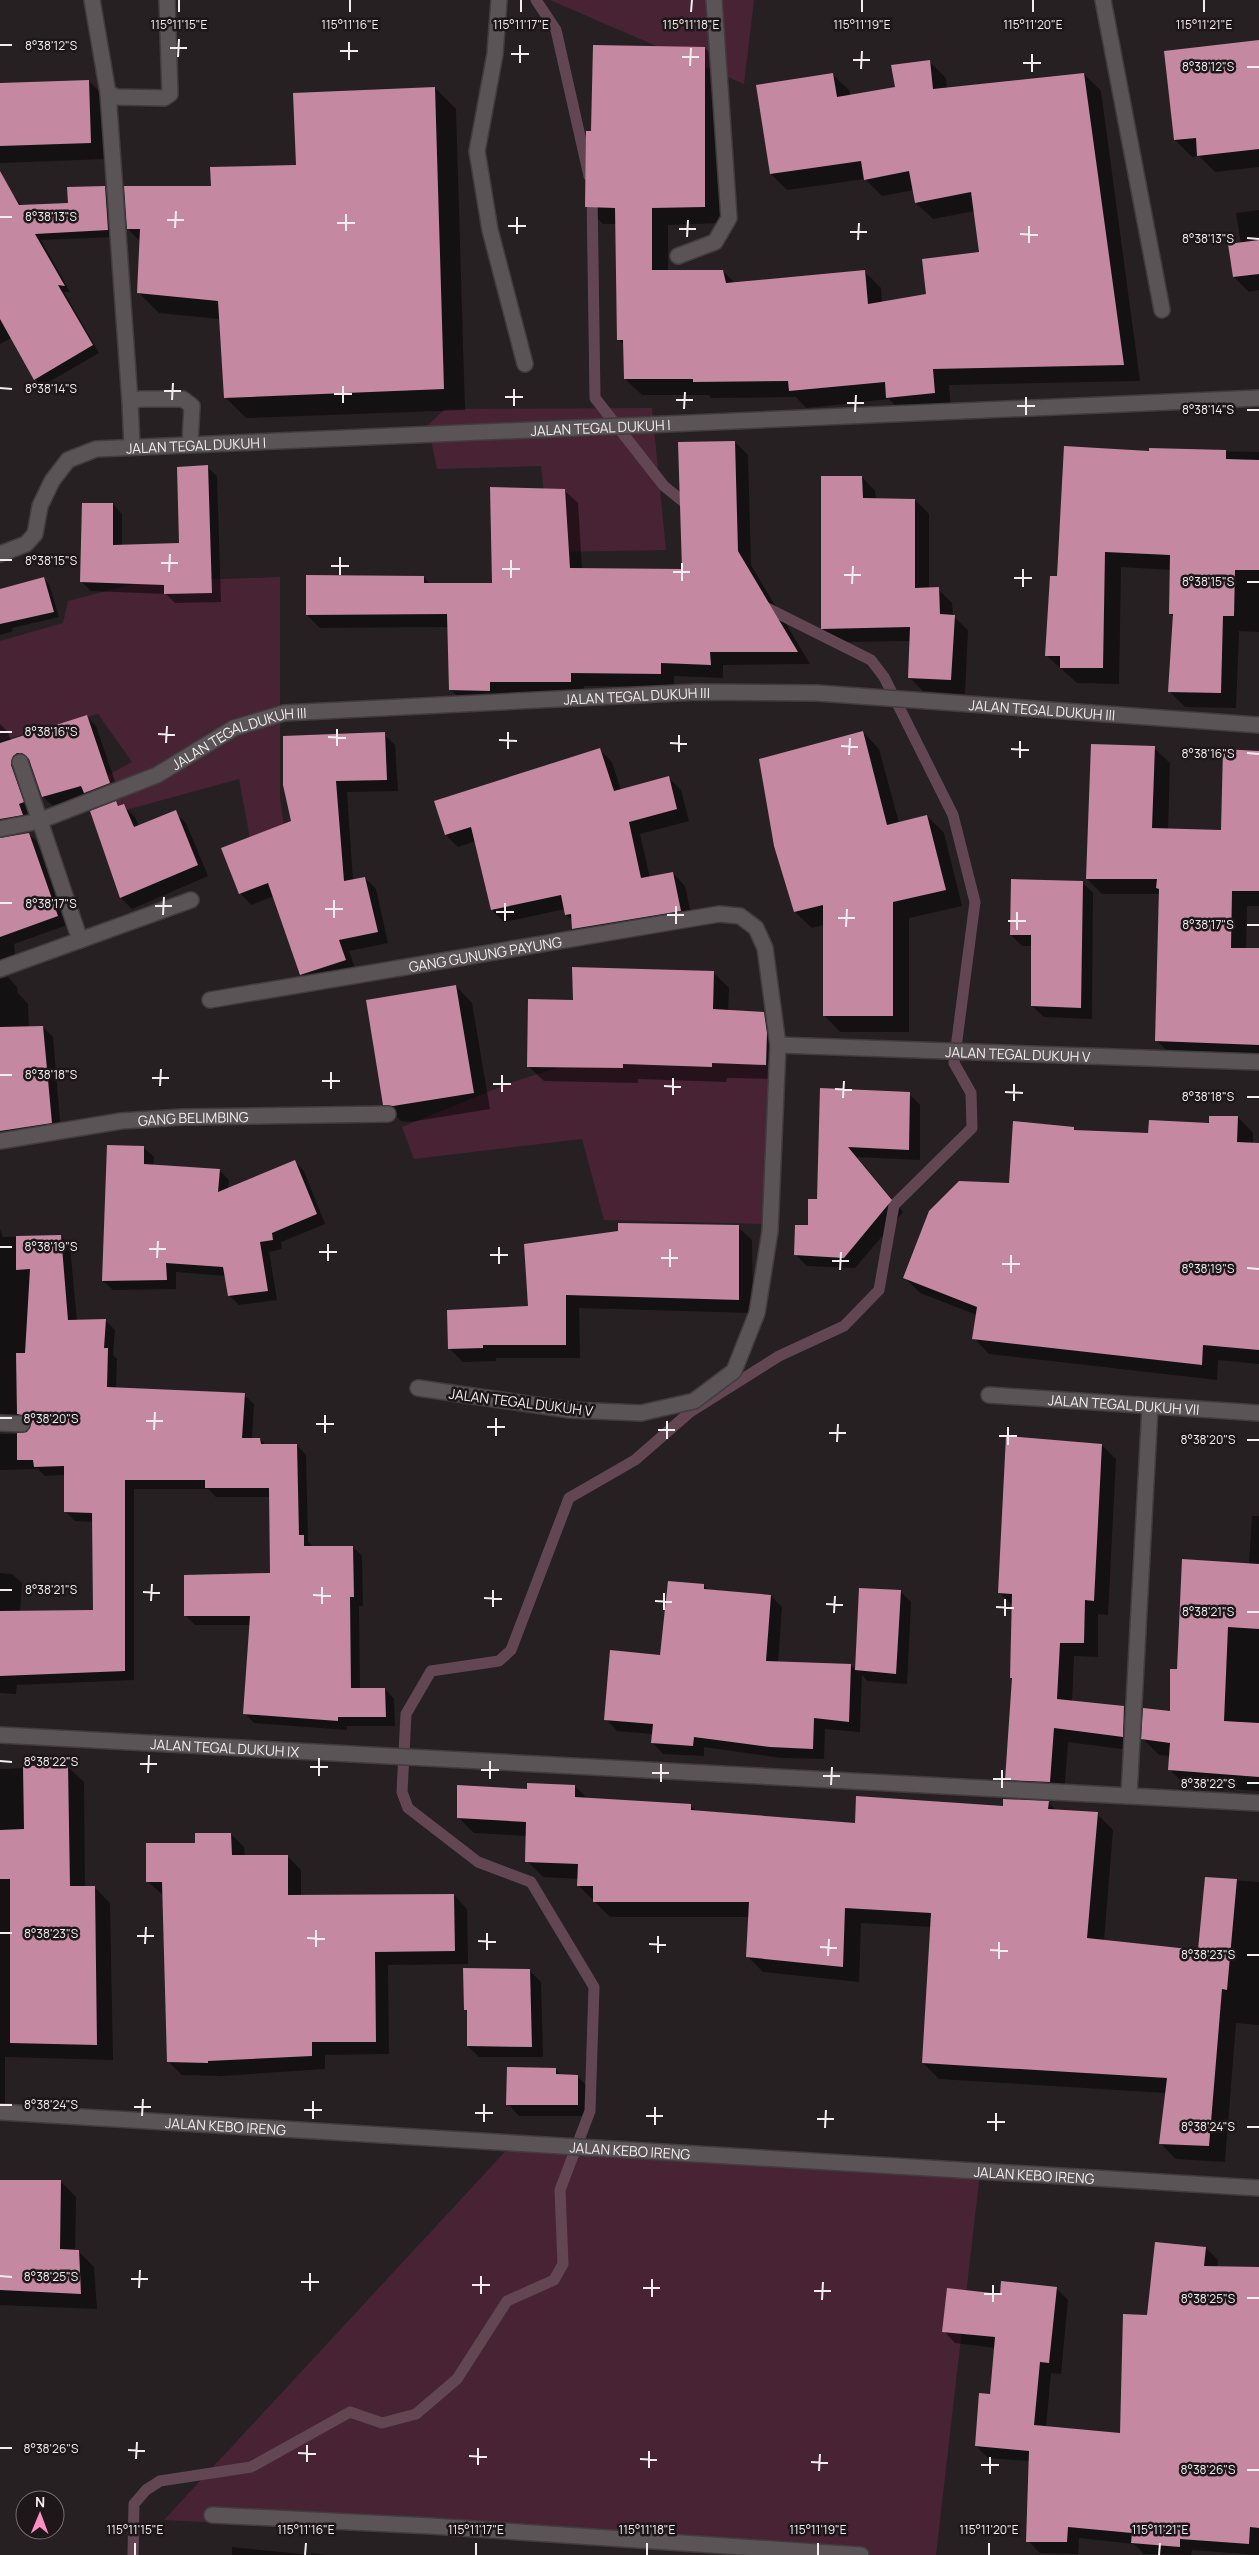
<svg xmlns="http://www.w3.org/2000/svg" width="1259" height="2555" font-family="Manrope,sans-serif">
  <style>
    .green { fill: #482334 }
    .shadow { fill: #0007 }
    .lines { fill: none; stroke-linecap: round; stroke-linejoin: round }
    .stream { stroke: #624753; stroke-width: 11 }
    .building { fill: #c488a1 }
    .lane-casing { stroke: #413c3e; stroke-width: 18 }
    .street-casing { stroke: #413c3e; stroke-width: 18 }
    .lane { stroke: #5a5456; stroke-width: 15 }
    .street { stroke: #5a5456; stroke-width: 15 }
    .ticks { fill: none; stroke: #f1edee; stroke-width: 2 }
    .labels { text-anchor: middle; dominant-baseline: central; stroke-width: 5; stroke-linejoin: round; paint-order: stroke }
    .street-label { font-size: 14px; fill: #f1edee; stroke: #1d1719 }
    .ticks-label { font-size: 12px; text-anchor: middle; fill: #f1edee; stroke: #1d1719; stroke-width: 5; stroke-linejoin: round; paint-order: stroke }
  </style>
  <rect width="100%" height="100%" fill="#262022"/>
  <path class="green" d="M550 0H754L744 84Z
    M652 408 666 550 550 552 541 466 437 469 428 425 445 409Z
    M280 577V796L286 843 258 882 239 779 93 819 82 789 132 762 98 714 0 741V641L63 623 68 601 141 582Z
    M574 1062 771 1063 768 1224 604 1220 582 1139 414 1159 402 1127 510 1083Z
    M513 2143 980 2173 936 2555H853L164 2520Z"/>
  <path class="shadow" d="M1259 41V167L1215 172 1199 156 1192 157 1175 140 1165 52Z
    M705 48 722 65 721 223 668 225V271H723L735 283 865 272 881 288 882 302 927 295 981 253 975 211 933 219 916 203 914 190 882 196 865 179 787 190 771 174 833 75 850 91V96L897 88 929 61 946 78 947 89 1084 74 1101 91 1140 381 949 385 951 410 904 414 889 399 806 408 796 397 711 398 709 395H642L625 379V346L618 339 616 224H603L586 207 593 132Z
    M89 81 105 97 107 159 0 163V84Z
    M435 88 456 109 465 410 246 418 225 397 220 319 159 313 138 292 140 241 128 229 213 187 297 167Z
    M105 188 112 195 115 237 41 240 70 292H64L99 353 42 386 35 379 11 338 0 344V272L14 196 22 206 69 204Z
    M1259 210V290L1249 292 1234 277 1241 244 1236 213Z
    M735 442 748 455 751 565 810 664 723 665V678L674 676V687L584 686V695L464 703 451 690 448 627 320 628 307 615 424 577 430 584H493L564 490 578 503 582 569 683 570Z
    M1150 450 1259 452V632L1239 631 1236 708 1185 707 1169 691 1174 617 1170 614 1171 570 1121 567 1119 684 1077 683 1047 656 1058 578Z
    M207 467 217 476 221 602 175 603 166 594 91 591 82 582 113 504 122 514V546L180 545Z
    M862 477 875 491 876 499 915 500 929 514V589H938L952 603 953 616 968 630 965 694 923 691 909 677 911 641 836 642 822 628Z
    M43 578 49 584 59 617 12 628 13 631 0 635V589Z
    M86 716 96 726 119 793 88 796 53 806 43 797 31 762 26 763 33 812 28 813 32 824 7 829 1 839 29 834 39 844 67 925 14 944 16 966 3 972 0 978V724L8 732 11 741Z
    M863 732 879 749 899 823 927 816 944 833 962 906 909 918V1032H840L824 1015V925L812 928 795 912 776 845Z
    M384 734 395 745 398 791 347 792 353 880 365 878 376 889 388 943 349 951 356 971 312 986 301 975 274 896 251 905 240 893 293 822Z
    M1154 748 1170 763 1168 830 1222 832 1259 752V906H1247L1246 949 1259 950V1059L1172 1056 1157 1041 1161 894H1102L1087 879Z
    M600 750 612 762 621 790 669 778 681 790 689 821 640 834 650 878 673 873 685 886 693 923 585 941 573 929V921L566 915 565 909 504 922 492 910 476 841 458 847 446 835Z
    M116 803 120 807 124 806 135 817 139 826 175 812 186 823 208 876 132 909 121 898Z
    M1082 882 1093 893 1092 1019 1044 1017 1032 1006 1033 946H1022L1011 935Z
    M713 972 729 988 728 1011 764 1013 779 1029 781 1079 727 1078 726 1082 638 1079V1083L544 1081 528 1066 574 1001Z
    M8 977 17 987 18 993 28 1004 29 1028 43 1027 53 1037 61 1132 0 1147V979Z
    M456 986 472 1003 490 1109 410 1122 401 1121 384 1104Z
    M821 1089 909 1094 920 1105V1160L857 1157 903 1212 855 1268 807 1266 796 1255 818 1200Z
    M1238 1117 1253 1133V1144L1259 1145V1364L1218 1360 1217 1380 989 1354 974 1338 977 1315 920 1293 904 1277 1073 1128 1077 1131 1150 1134Z
    M144 1148 154 1157 153 1166 219 1170 229 1180 228 1189 295 1162 304 1171 325 1224 281 1242 282 1249 269 1252 277 1300 239 1305 229 1295 226 1276 176 1272V1289L113 1290 103 1281Z
    M738 1227 752 1240 753 1313 579 1308 580 1358H496V1361L463 1362 449 1348 529 1307Z
    M0 1229 3 1237 61 1236 70 1246 77 1321 105 1320 115 1330 113 1355 117 1359 116 1389 244 1395 254 1404 252 1439H260L266 1445H297L306 1455 308 1541 313 1547H353L362 1556 363 1606H359L360 1690 385 1689 394 1699 395 1726H347V1730L254 1723 245 1713 251 1625H195L185 1615 271 1575V1497H216L208 1489H134V1680L17 1685 16 1694 0 1693V1573L12 1574 22 1583 20 1612H94L93 1522 75 1521 66 1512 65 1475 45 1476 38 1469 0 1470V1434H26L34 1424H6L0 1432Z
    M1102 1445 1116 1459 1108 1615 1098 1614V1657L1074 1656 1072 1702 1124 1707 1138 1721 1137 1751 1068 1742 1064 1796 1020 1794 1006 1779 1013 1680 1011 1678 1013 1606 999 1592Z
    M1252 1516H1259V1791L1186 1786 1170 1770 1171 1756 1159 1755 1143 1739 1172 1712 1179 1670 1249 1564Z
    M704 1585 710 1591 771 1596 782 1607 778 1663 851 1665 856 1671 860 1589 900 1591 911 1602 907 1684 867 1681 862 1675 860 1732 825 1729 824 1759 782 1758 704 1747V1756L663 1754 652 1742 653 1734 617 1731 606 1719 661 1657Z
    M68 1767 84 1782 85 1887H94L110 1903 113 2060 5 2057V2105H0V1769Z
    M575 1786 588 1799 690 1805 696 1811 856 1824 1048 1802 1057 1811 1097 1814 1113 1830 1104 1941 1199 1951 1206 1878 1259 1882V2025L1236 2023 1225 2162 1176 2159 1160 2143 1166 2093 939 2079 923 2063 931 1927 861 1923 859 1982 763 1972 747 1956 749 1917H610L579 1886V1879L543 1877 527 1861V1836L474 1833 458 1817 528 1790Z
    M231 1834 244 1847 245 1857 287 1856 301 1870V1896L454 1895 467 1909 468 1964 388 1965 389 2054 325 2055V2069L221 2076 182 2075 168 2061 163 1895 148 1882 197 1845Z
    M530 1971 541 1982 543 2057H479L468 2046V2012L466 2010Z
    M556 2069 562 2076H577L588 2087 589 2116H519L508 2104Z
    M0 2181H60L76 2197 75 2251H78L94 2267 97 2309 0 2305Z
    M1206 2248 1218 2260 1217 2267 1259 2269V2555L1192 2550 1191 2555 1144 2554 1134 2544 1079 2538 1078 2554 1040 2553 1028 2541 1030 2461 988 2458 976 2446 991 2395 996 2348 955 2343 944 2331 1001 2295 1056 2288 1068 2300 1061 2374 1051 2373 1046 2427 1121 2434 1149 2316Z
    M232 2547 310 2555H232Z
    M311 2553 329 2555H311Z"/>
  <g class="lines">
    <path class="stream" d="M536 0 556 30 589 176
      M592 192 595 398 664 486 690 507
      M133 2555 134 2504 146 2490 160 2481 251 2467 350 2412 382 2423 416 2414 457 2379 507 2301 554 2280 563 2264 560 2190 590 2111 594 1987 531 1882 478 1862 408 1808 402 1792 406 1714 431 1671 499 1661 511 1650 569 1498 635 1460 690 1412 779 1356 844 1326 879 1290 894 1205 972 1128 971 1093 954 1063 975 902 953 815 884 677 871 660 761 605"/>
  </g>
  <path class="building" d="M1259 40V149L1197 156 1196 138 1174 140 1164 51Z
    M593 45 705 47V207L652 208V270H723L726 283 865 270 868 304 926 294 922 259 979 252 971 192 915 203 909 171 864 180 861 161 770 174 756 85 833 73 837 97 895 87 891 65 930 60 933 89 1084 73 1124 365 933 369 935 393 886 398 885 382 789 391 788 381 693 382V379H624L623 340H617L615 208 585 207 586 131H591Z
    M89 80 91 143 0 146V83Z
    M435 87 444 389 224 398 218 301 137 293 140 229H127L124 186H211L210 167 296 165 293 93Z
    M0 171 19 205 68 203 67 187 105 186 108 230 35 234 65 286 58 285 93 345 34 380 0 319Z
    M1259 240V274L1233 277 1228 244Z
    M735 441 738 551 798 652H710L711 665 661 663V674L571 673V682H490V691L449 690 447 614 306 615V575L424 576V583H492L490 487 565 489 570 568 682 569 678 442Z
    M1064 446 1149 451V448L1226 450V459L1259 460V570H1235L1234 616H1223L1221 693 1168 692 1173 614H1169L1170 555 1105 552 1103 668H1060V656H1045L1050 576H1057Z
    M208 465 212 593 164 594V585L80 582 82 503H113V545L179 543 177 467Z
    M821 476H862L863 498 915 499V588L939 587 940 614 955 615 951 680 908 678 910 627 821 629Z
    M44 577 54 612 0 624V589Z
    M87 715 110 783 84 793 81 786 42 797 29 759 22 753H17L13 756 11 765 24 802 19 804 23 815 0 819V743Z
    M863 731 887 825 927 815 946 890 893 902V1016H823V905L794 912 774 846 759 759Z
    M385 732 387 780 336 781 344 881 365 877 378 932 339 940 346 960 300 975 268 883 239 894 221 848 291 821 283 785V736Z
    M1091 744 1155 746 1152 828 1221 830 1223 749 1259 751V891H1232L1231 948H1259V1045L1155 1041 1159 889 1156 888 1157 879H1086Z
    M600 748 614 791 669 776 677 809 629 822 641 878 673 872 681 911 572 929 571 914 565 915 561 895 491 910 471 827 445 835 434 801Z
    M116 801 118 806 124 804 134 827 176 810 198 865 120 898 90 811Z
    M29 833 58 916 0 937V838Z
    M1011 879 1083 881 1081 1008 1031 1006V935H1010Z
    M572 967 714 971 713 1009 764 1012 767 1033 766 1065 712 1063V1067L623 1064V1068L527 1067 528 999 573 1000Z
    M456 985 474 1093 393 1106 383 1105 366 1000Z
    M43 1026 52 1123 0 1131V1027Z
    M820 1088 910 1092 909 1150 848 1147 892 1200 844 1258 794 1255 795 1225H808V1199H817Z
    M1209 1116H1238L1237 1142 1259 1143V1350L1203 1345 1202 1365 972 1339 977 1307 903 1278 929 1211 959 1181 1009 1183 1013 1121 1074 1127V1130L1148 1133 1149 1120 1209 1123Z
    M107 1145 144 1146V1164L220 1169 218 1192 295 1160 317 1214 272 1233 273 1240 260 1242 268 1291 228 1296 223 1267 166 1263 167 1280 102 1281Z
    M618 1223 739 1225V1300L566 1295V1345H483V1348L448 1349 447 1310 528 1306 524 1244 618 1231Z
    M61 1235 68 1320 106 1319 104 1348H108L107 1387 245 1393 242 1438H260L261 1444H297L299 1535H304V1546H353L354 1597H350L351 1688H385L386 1717H338V1721L243 1714 250 1616H184V1575L270 1573 269 1488H205V1480H125V1671L0 1676V1611L93 1610 92 1513 64 1512V1466L34 1467 33 1460H17V1433L27 1432 31 1425 27 1416 17 1414 16 1353H25L30 1269 16 1270V1236Z
    M1006 1436 1102 1444 1094 1601 1085 1600 1084 1643H1060L1057 1699 1124 1706 1123 1737 1054 1728 1050 1782 1005 1780 1012 1678H1010L1012 1594 998 1593Z
    M1182 1559 1259 1564V1629L1228 1627 1224 1721 1259 1723V1777L1168 1770 1170 1743 1141 1739 1143 1708 1170 1711V1669H1177Z
    M668 1581 704 1584V1589L771 1595 766 1661 851 1664 849 1722 814 1718 813 1749 770 1747 694 1737 693 1746 651 1743 653 1724 604 1720 610 1650 660 1655Z
    M859 1588 901 1590 896 1674 855 1670Z
    M68 1765 70 1886H95L97 2045 10 2043V1879H0V1830L24 1829 23 1766Z
    M527 1783 575 1785V1797L691 1804V1810L855 1823 856 1796 1003 1806V1799L1049 1801 1048 1809 1098 1812 1087 1938 1198 1950 1205 1877 1237 1879 1227 1990 1222 1989 1209 2146 1159 2144 1167 2078 922 2063 931 1913 845 1908 843 1967 746 1957 749 1902H593V1886H577L578 1864 525 1862 526 1822 457 1818V1785L527 1789Z
    M195 1833H231L232 1855H288V1895L454 1894 455 1951 375 1952 376 2042H312V2056L208 2061V2063L167 2062 162 1882H146V1843H195Z
    M463 1968 530 1969 532 2047 467 2046V2010H464Z
    M507 2067 556 2068V2074L578 2075V2105H506Z
    M0 2180H61L60 2249 79 2250 81 2294 0 2290Z
    M1155 2242 1206 2247 1204 2266 1259 2267V2528L1250 2527 1249 2544 1180 2539V2547L1131 2543 1132 2533 1068 2527 1067 2542H1026L1029 2451 975 2446 979 2393 990 2394 995 2337 942 2332 947 2288 1000 2294 1001 2281 1057 2287 1049 2363 1040 2362 1034 2425 1120 2433 1123 2314 1147 2315Z"/>
  <g class="lines">
    <g class="lane-casing">
      <path id="lane" d="M92 0 108 93 117 97 164 98 170 94 167 0
        M499 0 495 54 477 151 490 230 525 364
        M1103 0 1162 310
        M108 93 130 402
        M132 446 130 402 140 399H183L192 406 190 443"/>
    </g>
    <g class="street-casing">
      <g id="street">
        <path d="M678 256 715 242 729 218 714 0"/>
        <path id="s1" d="M0 554 26 544 35 534 40 506 52 481 68 460 96 449 1259 398"/>
        <path d="M20 762 80 940"/>
        <path id="s2" d="M0 829 39 821 157 775 234 728 284 713 697 692 817 693 1259 725"/>
        <path d="M0 969 191 900"/>
        <path id="s3" d="M210 1000 719 914 740 916 756 928 765 948 778 1045 770 1231 757 1313 734 1371 694 1401 641 1413 570 1410 418 1388"/>
        <path id="s4" d="M778 1045 1259 1062"/>
        <path id="s5" d="M0 1141 121 1121 182 1117 388 1114"/>
        <path id="s6" d="M989 1395 1259 1413"/>
        <path d="M0 1423 22 1424"/>
        <path id="s7" d="M0 1735 1259 1803"/>
        <path d="M1129 1795 1150 1407"/>
        <path id="s8" d="M0 2112 1259 2188"/>
        <path d="M212 2515 431 2526 861 2555"/>
      </g>
    </g>
    <use href="#lane" class="lane"/>
    <use href="#street" class="street"/>
  </g>
  <path class="ticks" d="M179 12V0M350 12V0M521 12V0M691 12 692 0M862 12V0M1033 12V0M1204 12V0M0 45H12M170 48H187M340 51H358M511 54H529M178 57 179 39M682 57H699M349 60V42M853 60H870M520 63V45M1023 63H1041M690 66 691 48M1247 67H1259M861 69 862 51M1032 72V54M0 217H12M167 220H184M337 223H355M508 226H526M175 228 176 211M679 229H696M346 231V214M850 232H867M517 234V217M1020 234 1038 235M687 237 688 220M1247 238 1259 239M858 240 859 223M1029 243V226M0 388 12 389M164 391H181M334 394H352M505 397H523M172 400 173 383M676 400H693M343 403V386M847 403H864M514 406V389M1017 406H1035M684 409 685 392M1247 410H1259M855 412 856 395M1026 415V397M0 560H12M161 563H178M331 566H349M502 569H520M169 572 170 554M673 572H690M340 575V557M844 575H861M511 578V560M1014 578H1032M682 581V563M1247 582H1259M852 584 853 566M1023 587V569M0 732H12M158 734 175 735M328 737 346 738M499 740 517 741M166 743 167 726M670 743 687 744M337 746V729M841 746 858 747M508 749V732M1011 749 1029 750M679 752V735M1247 753 1259 754M849 755 850 738M1020 758V741M0 903H12M155 906H172M325 909H343M496 912H514M163 915 164 897M667 915H684M334 918V900M838 918H855M505 921V903M1008 921H1026M676 924V906M1247 925H1259M846 927 847 909M1017 930V912M0 1075H12M152 1078H169M322 1081H340M493 1084H511M160 1086 161 1069M664 1086 681 1087M331 1089V1072M835 1089 852 1090M502 1092V1075M1005 1092 1023 1093M673 1095V1078M1247 1097H1259M843 1098 844 1081M1014 1101V1084M0 1247H12M149 1249H166M319 1252H337M490 1255H508M157 1258 158 1241M661 1258H678M328 1261V1244M832 1261H849M499 1264V1247M1002 1264H1020M670 1267V1249M1247 1268 1259 1269M840 1270 841 1252M1011 1273V1255M0 1418H12M146 1421H163M316 1424H334M487 1427H505M154 1430 155 1412M658 1430H675M325 1433V1415M829 1433H846M496 1436V1418M999 1436H1017M667 1439V1421M1247 1440H1259M837 1442 838 1424M1008 1445V1427M0 1590H12M143 1592 160 1593M313 1595 331 1596M484 1598 502 1599M151 1601 152 1584M655 1601 672 1602M322 1604V1587M826 1604 843 1605M493 1607V1590M996 1607 1014 1608M664 1610V1593M1247 1612H1259M834 1613 835 1596M1005 1616V1599M0 1761 12 1762M140 1764H157M310 1767H328M481 1770H499M148 1773 149 1755M652 1773H669M319 1776V1758M823 1776H840M490 1779V1761M993 1779H1011M661 1782V1764M1247 1783H1259M831 1785 832 1767M1002 1788V1770M0 1933H12M137 1936H154M307 1938 325 1939M478 1941 496 1942M145 1944 146 1927M649 1944 666 1945M316 1947V1930M820 1947 837 1948M487 1950V1933M990 1950 1008 1951M658 1953V1936M1247 1955H1259M828 1956 829 1939M999 1959V1942M0 2105H12M134 2107H151M304 2110H322M475 2113H493M142 2116 143 2099M646 2116H663M313 2119V2101M817 2119H834M484 2122V2104M987 2122H1005M655 2125V2107M1247 2127H1259M825 2128 826 2110M996 2131V2113M0 2276 12 2277M131 2279H148M301 2282H319M472 2285H490M139 2288 140 2270M643 2288H660M310 2291V2273M814 2291H831M481 2294V2276M984 2294H1002M652 2297V2279M1247 2298H1259M822 2300 823 2282M993 2302V2285M0 2448H12M128 2450 145 2451M298 2453 316 2454M469 2456 487 2457M136 2459 137 2442M640 2459 657 2460M307 2462V2445M811 2462 828 2463M478 2465V2448M981 2465H999M649 2468V2451M1247 2470H1259M819 2471 820 2454M990 2474V2457M135 2555V2543M305 2555 306 2543M476 2555V2543M647 2555V2543M818 2555V2543M989 2555V2543M1159 2555 1160 2543"/>
  <g class="labels">
    <g class="street-label">
      <text stroke="none"><textPath href="#s1" startOffset="659">JALAN TEGAL DUKUH I</textPath></text>
      <text stroke="none"><textPath href="#s1" startOffset="254">JALAN TEGAL DUKUH I</textPath></text>
      <text stroke="none"><textPath href="#s2" startOffset="662">JALAN TEGAL DUKUH III</textPath></text>
      <text stroke="none"><textPath href="#s2" startOffset="1068">JALAN TEGAL DUKUH III</textPath></text>
      <text stroke="none"><textPath href="#s2" startOffset="258">JALAN TEGAL DUKUH III</textPath></text>
      <text stroke="none"><textPath href="#s3" startOffset="279">GANG GUNUNG PAYUNG</textPath></text>
      <text stroke="none"><textPath href="#s4" startOffset="240">JALAN TEGAL DUKUH V</textPath></text>
      <text stroke="none"><textPath href="#s5" startOffset="195">GANG BELIMBING</textPath></text>
      <text transform="translate(521 1402) rotate(7)">JALAN TEGAL DUKUH V</text>
      <text stroke="none"><textPath href="#s6" startOffset="135">JALAN TEGAL DUKUH VII</textPath></text>
      <text stroke="none"><textPath href="#s7" startOffset="225">JALAN TEGAL DUKUH IX</textPath></text>
      <text stroke="none"><textPath href="#s8" startOffset="226">JALAN KEBO IRENG</textPath></text>
      <text stroke="none"><textPath href="#s8" startOffset="631">JALAN KEBO IRENG</textPath></text>
      <text stroke="none"><textPath href="#s8" startOffset="1036">JALAN KEBO IRENG</textPath></text>
    </g>
  </g>
  <g class="ticks-label">
    <text x="179" y="29">115°11'15"E</text>
    <text x="350" y="29">115°11'16"E</text>
    <text x="521" y="29">115°11'17"E</text>
    <text x="691" y="29">115°11'18"E</text>
    <text x="862" y="29">115°11'19"E</text>
    <text x="1033" y="29">115°11'20"E</text>
    <text x="1204" y="29">115°11'21"E</text>
    <text x="51" y="50">8°38'12"S</text>
    <text x="1208" y="71">8°38'12"S</text>
    <text x="51" y="221">8°38'13"S</text>
    <text x="1208" y="243">8°38'13"S</text>
    <text x="51" y="393">8°38'14"S</text>
    <text x="1208" y="414">8°38'14"S</text>
    <text x="51" y="565">8°38'15"S</text>
    <text x="1208" y="586">8°38'15"S</text>
    <text x="51" y="736">8°38'16"S</text>
    <text x="1208" y="758">8°38'16"S</text>
    <text x="51" y="908">8°38'17"S</text>
    <text x="1208" y="929">8°38'17"S</text>
    <text x="51" y="1079">8°38'18"S</text>
    <text x="1208" y="1101">8°38'18"S</text>
    <text x="51" y="1251">8°38'19"S</text>
    <text x="1208" y="1273">8°38'19"S</text>
    <text x="51" y="1423">8°38'20"S</text>
    <text x="1208" y="1444">8°38'20"S</text>
    <text x="51" y="1594">8°38'21"S</text>
    <text x="1208" y="1616">8°38'21"S</text>
    <text x="51" y="1766">8°38'22"S</text>
    <text x="1208" y="1788">8°38'22"S</text>
    <text x="51" y="1938">8°38'23"S</text>
    <text x="1208" y="1959">8°38'23"S</text>
    <text x="51" y="2109">8°38'24"S</text>
    <text x="1208" y="2131">8°38'24"S</text>
    <text x="51" y="2281">8°38'25"S</text>
    <text x="1208" y="2303">8°38'25"S</text>
    <text x="51" y="2453">8°38'26"S</text>
    <text x="1208" y="2474">8°38'26"S</text>
    <text x="135" y="2534">115°11'15"E</text>
    <text x="306" y="2534">115°11'16"E</text>
    <text x="476" y="2534">115°11'17"E</text>
    <text x="647" y="2534">115°11'18"E</text>
    <text x="818" y="2534">115°11'19"E</text>
    <text x="989" y="2534">115°11'20"E</text>
    <text x="1160" y="2534">115°11'21"E</text>
  </g>
  <g transform="translate(40 2515) rotate(1)"><circle r="24" fill="#1d1719" stroke="#726d6e"/>
  <path d="M0-4L9 19L0 12L-9 19Z" fill="#fd8ec0"/>
  <text y="-8" font-size="14" font-weight="bold" text-anchor="middle" fill="#f1edee">N</text>
  </g>
</svg>
